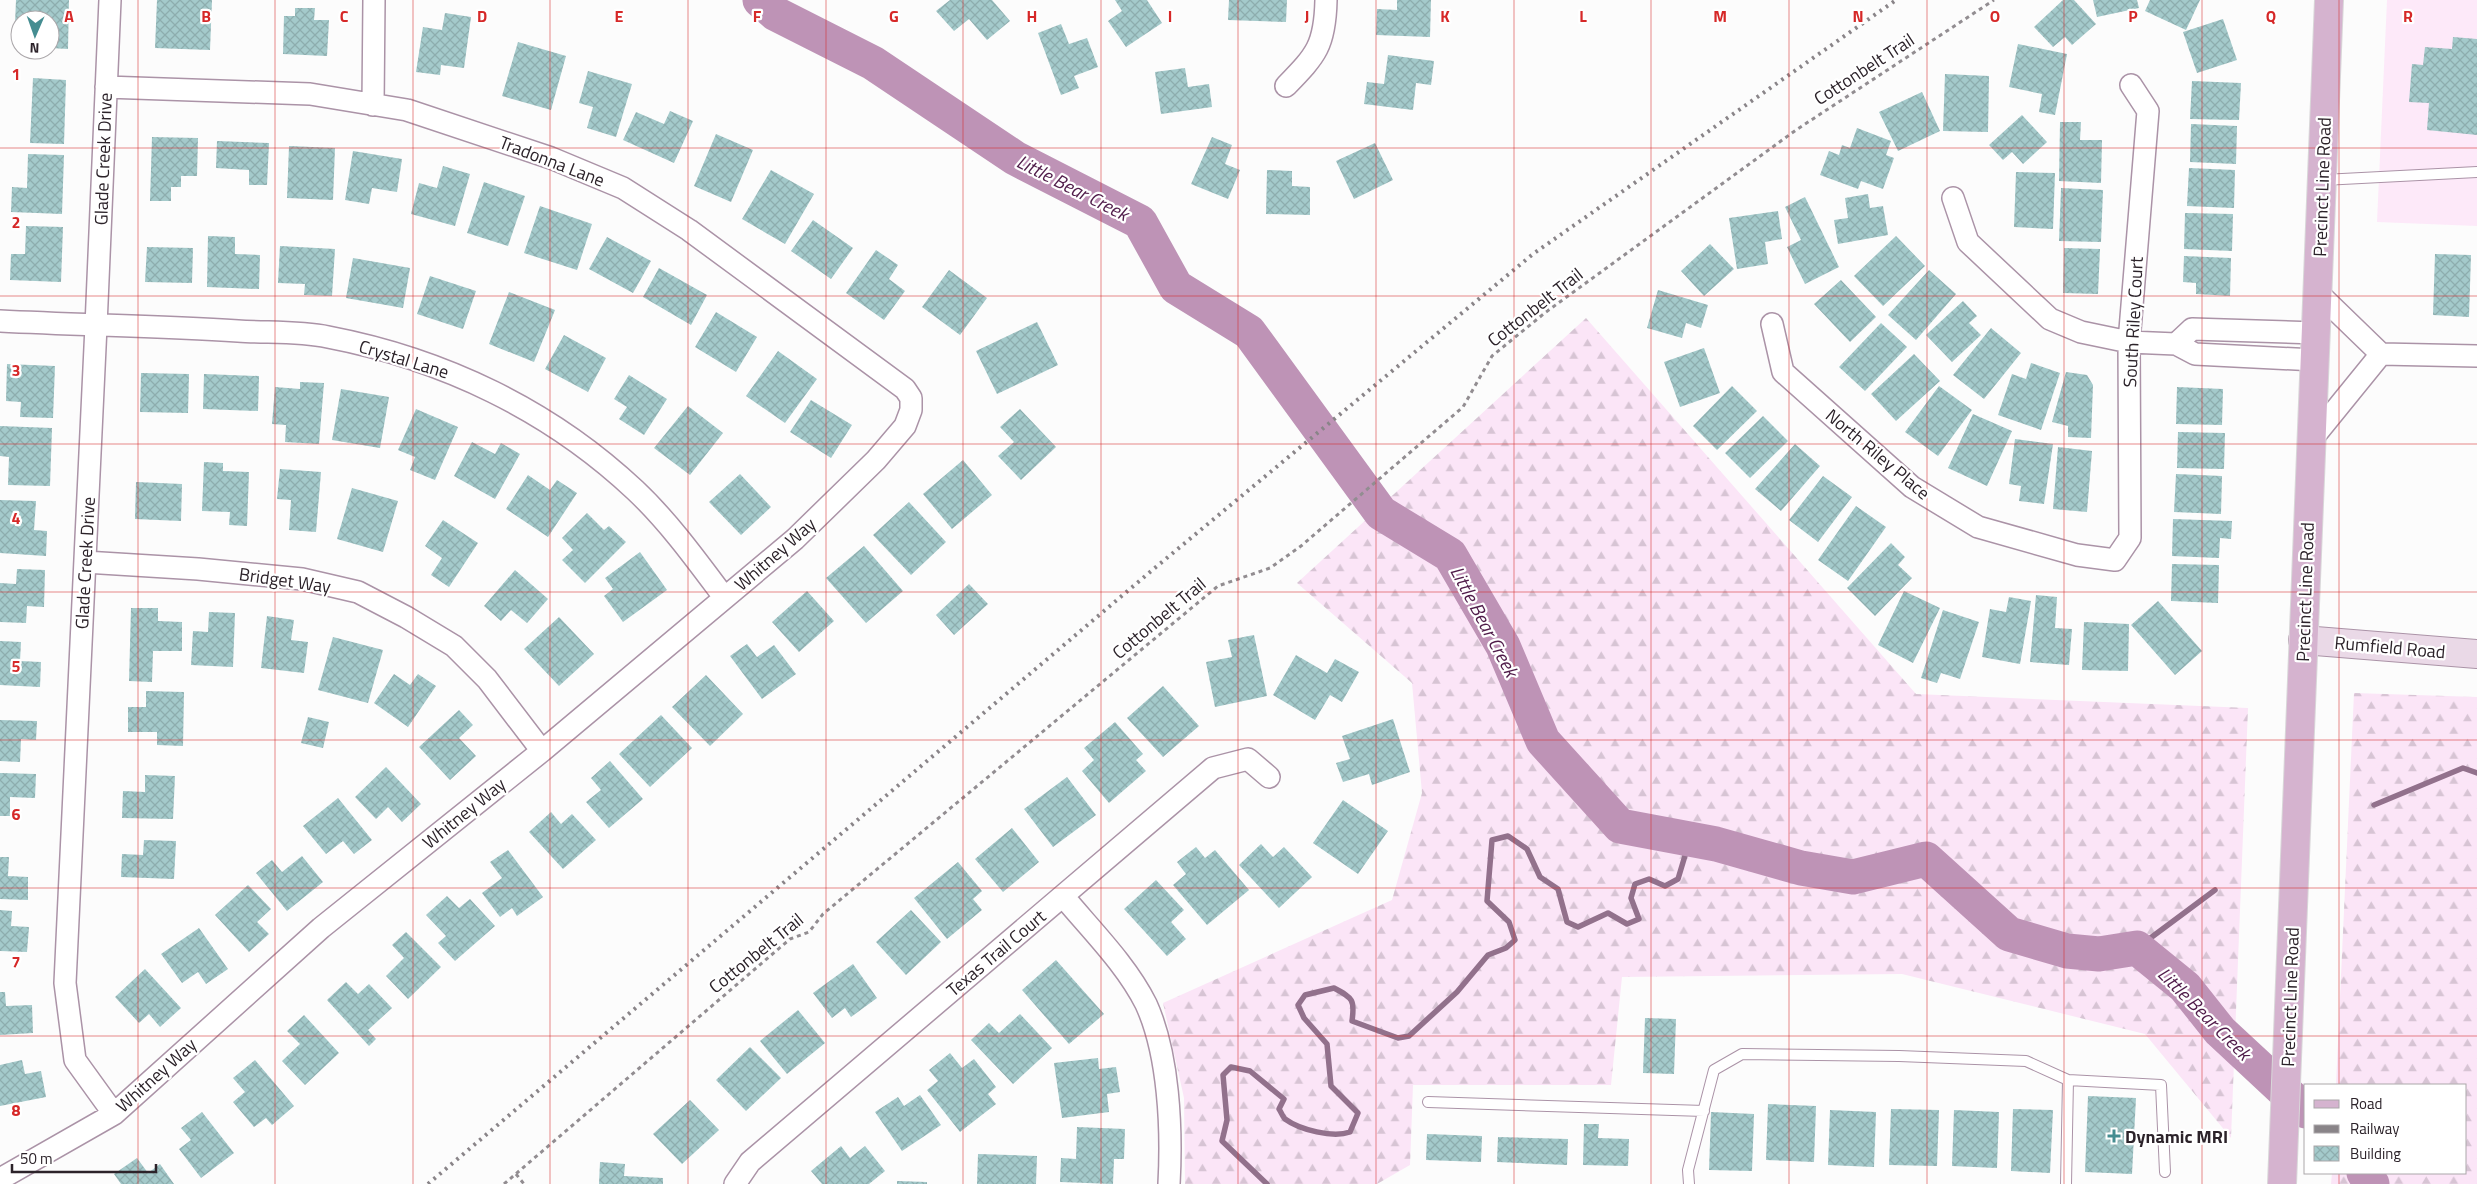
<svg xmlns="http://www.w3.org/2000/svg" width="2477" height="1184" font-family="'Titillium Web',sans-serif">
  <style>
    .built { fill: #fde9f9 }
    .forest { fill: url(#forest-firs) }
    .lines { fill: none; stroke-linecap: round; stroke-linejoin: round }
    .stream { stroke: #92718c; stroke-width: 5.5 }
    .river { stroke: #be93b6; stroke-width: 35 }
    .building { fill: url(#building-cross-hatch) }
    .service-casing { stroke: #ab93a7; stroke-width: 12 }
    .minor-casing { stroke: #ab93a7; stroke-width: 24 }
    .secondary-casing { stroke: #ab93a7; stroke-width: 30 }
    .primary-casing { stroke: #d9d7d9; stroke-width: 30 }
    .path { stroke: #928d91; stroke-width: 3; stroke-dasharray: 4 4; stroke-linecap: butt }
    .service { stroke: #fff; stroke-width: 10 }
    .minor { stroke: #fff; stroke-width: 21 }
    .secondary { stroke: #ead9e7; stroke-width: 28 }
    .primary { stroke: #d5b3cf; stroke-width: 28 }
    .rail { stroke: #898488; stroke-width: 4; stroke-dasharray: 2.5 5; stroke-linecap: butt }
    .grid { fill: none; stroke: #d62828; stroke-width: 1; stroke-opacity: 0.55 }
    .poi-dot { fill: #458d91; stroke: #fff; stroke-width: 2 }
    .labels { text-anchor: middle; dominant-baseline: central; stroke-width: 4.5; stroke-linejoin: round; paint-order: stroke }
    .street-label { font-size: 18px; fill: #2c232a; stroke: #fff }
    .poi-label { font-size: 18px; font-weight: bold; fill: #2c232a; stroke: #fff; text-anchor: start }
    .water-label { font-size: 19px; font-style: italic; fill: #4f1b49; stroke: #fff }
    .grid-label { font-size: 16px; text-anchor: middle; font-weight: bold; fill: #d62828; stroke: #fff; stroke-width: 4.5; stroke-linejoin: round; paint-order: stroke }
  </style>
  <defs>
    <pattern id="forest-firs" width="22" height="20" patternUnits="userSpaceOnUse" patternTransform="scale(1.25)"><rect width="22" height="20" fill="#fbe5f7"/><path d="M5 1l3.5 6h-7zM16 11l3.5 6h-7z" fill="#d7c4d4"/></pattern>
    <pattern id="building-cross-hatch" width="8" height="8" patternUnits="userSpaceOnUse" patternTransform="scale(1.25)"><rect width="8" height="8" fill="#a4cacb"/><path d="M0 0l8 8M0 8l8-8" fill="none" stroke="#8dadae"/></pattern>
  </defs>
  <rect width="100%" height="100%" fill="#fcfcfc"/>
  <path class="built" d="M2387 0H2477V226L2377 222Z"/>
  <path class="forest" d="M1586 318 1916 694 2248 708 2231 1138 2145 1034 1902 974 1622 977 1611 1085H1413L1410 1165 1377 1184H1185L1184 1098 1163 1003 1392 900 1422 793 1412 683 1297 583Z
    M2354 693 2477 697V1184H2331L2332 1173H2466V1085H2336Z"/>
  <g class="lines">
    <path class="stream" d="M2374 805 2463 768 2477 773
      M2137 948 2215 890
      M1267 1184 1222 1141 1227 1120 1223 1075 1231 1067 1250 1071 1284 1099 1279 1109C1281 1112 1283 1117 1285 1119 1300 1130 1333 1138 1350 1132L1358 1113 1331 1086 1327 1044 1304 1018 1298 1005 1305 995 1334 988C1353 998 1355 1000 1352 1021L1398 1038 1409 1036 1457 992 1488 955 1506 948 1515 940 1509 922 1487 901 1492 840 1508 836 1527 849 1540 877 1558 889 1567 922 1578 927 1608 913 1627 924 1639 919 1631 898 1635 884 1649 879 1665 886 1678 879 1690 839"/>
    <path class="river" d="M760 0 776 14 873 63 1015 158 1140 222 1176 287 1249 332 1381 513 1450 555 1503 646 1543 741 1620 826 1716 844 1801 868 1853 877 1926 859 2009 934 2067 951 2099 954 2137 948 2185 987 2220 1031 2306 1111
      M2364 1173 2372 1184"/>
  </g>
  <path class="building" d="M16 0H69L68 49 50 48V20H20V47H14Z
    M157 0H212L210 50 155 48Z
    M950 0H992L1010 21 987 40 969 19 954 31 936 11Z
    M1115 0H1147L1162 23 1126 47 1108 21 1122 11Z
    M1229 0H1287L1286 22 1228 20Z
    M1397 0H1431L1430 37 1376 35 1377 9 1397 10Z
    M2063 0H2074L2096 24 2072 45 2065 37 2053 47 2034 27Z
    M2093 0H2137L2139 8 2097 17Z
    M2150 0H2200L2186 30 2145 11Z
    M295 8H315L314 20H329L327 56 283 54 284 16H295Z
    M445 13 471 17 464 68 441 65 440 75 416 72 423 27 442 30Z
    M2223 19 2237 60 2197 73 2183 32Z
    M1061 24 1069 44 1087 38 1098 67 1074 76 1079 88 1061 95 1038 33Z
    M2453 37 2477 39V135L2427 130 2429 103 2409 102 2412 64 2423 65 2425 47 2452 49Z
    M518 42 566 56 551 110 502 96Z
    M2018 44 2067 54 2055 115 2039 112 2042 94 2009 87Z
    M1388 55 1434 61 1431 85 1416 83 1413 110 1364 104 1367 82 1384 84Z
    M1185 68 1188 87 1209 84 1212 107 1161 114 1155 72Z
    M588 71 632 84 616 137 587 128 593 107 579 103Z
    M1945 74 1989 76 1988 132 1943 131Z
    M33 78 66 80 64 144 30 143Z
    M2192 81 2241 83 2239 120 2190 119Z
    M1922 92 1940 131 1898 151 1879 112Z
    M670 111 693 121 674 163 623 140 636 112 664 124Z
    M2022 115 2047 142 2023 164 2012 152 2003 160 1989 145Z
    M2060 122H2081L2080 140H2102L2101 183 2059 181Z
    M2191 124 2237 126 2236 164 2190 162Z
    M1857 128 1891 141 1886 155 1894 158 1883 189 1861 181 1858 189 1820 175 1829 151 1839 155 1842 145 1850 148Z
    M716 134 753 150 731 202 694 186Z
    M152 137 198 138 197 176H181V187H171V201H150Z
    M1212 137 1232 145 1225 164 1240 170 1228 199 1191 184Z
    M217 141 269 143 267 185H249V170L216 168Z
    M1375 143 1393 180 1354 199 1336 161Z
    M289 146 335 148 333 200 287 198Z
    M353 151 402 159 397 192 372 188 369 204 345 200Z
    M28 154 64 155 62 214 11 212 12 187 27 188Z
    M443 166 470 174 455 226 411 214 419 183 437 188Z
    M2189 168 2235 170 2234 208 2187 206Z
    M771 170 814 194 785 244 742 219Z
    M1267 170 1292 171V186L1310 187V215L1266 214Z
    M2016 172 2055 173 2053 229 2014 227Z
    M484 182 525 196 508 246 467 233Z
    M2061 188 2103 190 2101 242 2059 241Z
    M1868 194 1870 208 1883 206 1888 235 1838 244 1834 220 1848 218 1845 198Z
    M1805 197 1839 267 1805 284 1787 247 1801 240 1785 207Z
    M540 206 592 224 577 270 524 253Z
    M1778 211 1782 239 1765 242 1768 264 1737 269 1729 218Z
    M2185 213 2233 214 2232 251 2184 249Z
    M813 220 853 248 831 279 791 251Z
    M26 226 63 227 61 282 10 280 11 254H25Z
    M208 236 235 237V254L260 255 259 289 207 287Z
    M1896 236 1925 266 1883 306 1854 276Z
    M607 237 651 261 633 293 589 269Z
    M1710 244 1734 269 1704 296 1681 271Z
    M280 246 335 249 332 296 304 295 305 284 278 283Z
    M147 247 193 248 192 283 145 282Z
    M2064 248 2100 249 2098 294 2063 293Z
    M876 250 898 265 889 279 905 291 884 320 846 293Z
    M2435 254 2471 255 2469 317 2433 315Z
    M2184 256 2231 258 2230 296 2196 294V283L2183 282Z
    M353 258 410 268 403 308 346 298Z
    M659 268 707 295 691 325 643 297Z
    M949 270 987 298 960 335 922 307Z
    M1929 270 1956 294 1916 340 1888 315Z
    M430 276 476 291 463 329 417 314Z
    M1841 280 1876 317 1850 342 1814 304Z
    M1658 290 1708 305 1701 328 1686 323 1682 338 1647 328Z
    M509 292 555 310 534 362 489 344Z
    M1963 301 1977 316 1969 323 1981 335 1952 362 1926 335Z
    M716 312 757 337 736 372 695 347Z
    M1037 322 1058 365 997 394 976 351Z
    M1881 323 1907 347 1865 391 1839 367Z
    M1991 328 2021 353 1984 399 1953 375Z
    M564 335 606 358 588 392 545 369Z
    M1704 348 1720 393 1680 407 1664 362Z
    M778 351 817 379 785 423 746 396Z
    M1914 354 1940 381 1896 421 1871 394Z
    M2031 363 2060 373 2041 430 1998 415 2012 374 2026 379Z
    M7 364 55 366 53 418 20 417 21 402 6 401Z
    M2066 372 2087 375 2093 385 2091 438 2068 437V426L2052 422Z
    M141 373 189 374 188 413 140 412Z
    M204 374 259 376 258 411 203 409Z
    M629 375 667 399 644 435 619 419 627 407 614 399Z
    M300 382 324 383 319 444 285 442 286 425 272 424 275 387 300 389Z
    M1732 386 1757 411 1717 450 1693 426Z
    M1939 386 1972 410 1938 456 1905 432Z
    M2177 387 2223 389 2222 425 2176 424Z
    M341 389 389 397 380 448 332 440Z
    M811 400 852 425 831 458 790 432Z
    M688 406 723 433 690 475 654 448Z
    M416 409 458 427 435 480 410 470 415 457 398 450Z
    M1020 409 1056 447 1021 480 998 456 1014 442 1000 427Z
    M1973 414 2012 431 1987 486 1948 468Z
    M1763 416 1788 441 1750 478 1725 453Z
    M0 426 52 428 50 486 8 485 9 457 0 456Z
    M2178 432 2225 433 2224 469 2177 468Z
    M2015 439 2053 444 2044 504 2019 501 2021 486 2009 484Z
    M472 442 495 454 501 443 520 454 495 499 454 476Z
    M1795 444 1820 466 1781 511 1755 489Z
    M2058 447 2092 451 2087 512 2053 509Z
    M963 460 992 495 952 529 923 494Z
    M204 462 223 463V471L249 472 247 526 229 525 230 512 202 511Z
    M280 469 321 472 316 532 289 530 291 500 277 499Z
    M740 474 771 507 741 535 709 502Z
    M2176 474 2222 476 2221 514 2174 512Z
    M528 475 550 490 557 480 577 493 548 537 506 509Z
    M1823 476 1852 497 1818 542 1789 520Z
    M136 482 182 484 181 521 135 519Z
    M352 488 398 501 383 552 337 539Z
    M0 500 36 501 34 530 47 531 46 556 0 553Z
    M909 502 946 542 911 575 873 535Z
    M1856 506 1886 527 1848 581 1818 560Z
    M587 513 604 530 609 526 626 542 585 583 562 560 573 550 562 538Z
    M2173 519 2232 521 2231 539 2220 538 2219 558 2172 556Z
    M443 520 478 543 449 587 431 575 442 558 425 546Z
    M1891 543 1905 557 1898 565 1912 578 1875 616 1847 588Z
    M864 546 903 591 866 623 826 578Z
    M640 552 667 590 623 622 604 596 613 589 605 578Z
    M2172 564 2219 565 2218 603 2171 601Z
    M17 569 45 570 44 607 27 606 26 623 0 622V583L16 584Z
    M515 570 548 599 527 623 511 610 501 621 484 606Z
    M969 584 988 604 954 635 936 615Z
    M807 591 834 621 799 652 772 622Z
    M1904 591 1940 608 1913 663 1878 645Z
    M2036 595 2057 597 2055 628 2072 629 2069 665 2030 662Z
    M2009 597 2031 601 2020 664 1982 657 1990 609 2006 612Z
    M2158 601 2202 651 2175 675 2131 625Z
    M131 608H158V621L182 622V651H153L152 682 129 681Z
    M1943 610 1979 622 1960 679 1941 673 1937 683 1921 678Z
    M209 612 235 613 233 667 191 665 193 631 208 632Z
    M267 616 294 620 291 640 308 642 304 673 261 668Z
    M559 617 594 654 559 686 524 649Z
    M2084 622 2129 624 2128 671 2082 670Z
    M1254 635 1267 696 1215 707 1206 662 1232 657 1228 640Z
    M333 637 383 650 368 703 318 690Z
    M0 641 21 642 20 661 41 662 40 687 0 685Z
    M747 644 757 657 774 645 796 674 762 699 730 656Z
    M1296 655 1327 673 1335 659 1359 672 1342 702 1330 695 1315 720 1273 695Z
    M394 674 410 685 418 674 436 686 408 727 374 703Z
    M706 675 743 714 710 746 672 707Z
    M1163 686 1199 726 1163 757 1127 718Z
    M146 691 184 692 183 746 157 745V732H128V707H146Z
    M459 710 473 725 459 738 476 756 450 780 419 747Z
    M661 715 692 748 650 787 619 754Z
    M308 717 329 722 323 748 301 743Z
    M1393 719 1410 772 1372 785 1369 774 1343 782 1336 763 1350 759 1342 736Z
    M0 720 37 721 36 740 21 739 20 762 0 761Z
    M1115 722 1143 754 1136 760 1146 771 1109 803 1082 771 1094 760 1084 748Z
    M610 761 643 799 609 828 586 802 601 790 591 778Z
    M386 767 421 804 402 822 388 807 376 819 355 797Z
    M0 773 36 774 35 798 10 797V816H0Z
    M145 775 175 776 173 819 122 818 123 791 145 792Z
    M1067 777 1096 815 1053 847 1024 809Z
    M338 798 372 840 354 854 343 841 326 854 303 826Z
    M1343 800 1388 831 1358 874 1313 843Z
    M551 812 561 824 572 814 596 840 563 869 529 832Z
    M1012 828 1039 862 1003 892 975 859Z
    M144 840 176 841 174 879 121 877 122 854 143 855Z
    M1261 844 1273 857 1284 847 1312 877 1279 908 1239 865Z
    M1196 847 1205 858 1215 850 1249 890 1207 925 1173 885 1186 874 1177 862Z
    M508 850 543 897 517 916 512 908 500 917 482 893 502 878 490 862Z
    M302 856 323 882 287 911 256 873 272 860 282 872Z
    M0 857H9L8 876 28 877V900L0 899Z
    M958 862 982 891 973 899 982 910 947 939 914 898Z
    M1156 880 1184 910 1171 922 1186 939 1167 956 1124 909Z
    M248 885 271 909 257 922 269 934 249 952 215 915Z
    M447 896 459 908 470 899 495 926 455 961 438 943 446 936 426 915Z
    M0 910 12 911 11 926 29 927 27 952 0 951Z
    M911 910 941 942 906 975 876 942Z
    M199 928 228 969 206 984 198 972 182 983 161 954Z
    M406 932 441 967 408 999 386 976 404 958 392 945Z
    M1056 960 1104 1014 1069 1044 1022 990Z
    M853 964 877 998 851 1017 845 1008 832 1018 813 993Z
    M145 969 181 1008 160 1027 149 1014 139 1023 115 997Z
    M346 982 358 994 369 984 392 1008 368 1030 376 1039 369 1046 327 1000Z
    M0 992H5L6 1006 32 1005 33 1033 0 1035Z
    M798 1010 825 1043 787 1074 760 1041Z
    M1020 1014 1052 1048 1013 1084 971 1040 989 1023 999 1033Z
    M304 1015 339 1053 305 1085 282 1061 300 1044 287 1031Z
    M1645 1018 1676 1019 1674 1074 1643 1073Z
    M750 1047 781 1078 746 1111 716 1080Z
    M950 1053 962 1068 974 1059 996 1087 988 1094 996 1104 960 1132 927 1090 938 1081 929 1070Z
    M1098 1058 1099 1069 1116 1067 1120 1092 1107 1094 1109 1112 1062 1118 1054 1063Z
    M22 1060 25 1074 41 1071 46 1097 0 1106V1065Z
    M255 1060 294 1106 272 1125 266 1118 254 1127 233 1102 245 1092 233 1078Z
    M920 1095 941 1125 902 1151 875 1112 898 1097 904 1106Z
    M2088 1096 2136 1098 2132 1174 2085 1172Z
    M690 1100 719 1130 682 1164 653 1134Z
    M1768 1104 1816 1106 1814 1162 1766 1160Z
    M1891 1109 1939 1110 1937 1166 1889 1165Z
    M2013 1109 2053 1110 2050 1173 2011 1171Z
    M1830 1110 1876 1112 1874 1167 1828 1165Z
    M1954 1110 1999 1112 1997 1168 1952 1166Z
    M202 1112 234 1153 201 1178 179 1149 191 1140 181 1128Z
    M1711 1112 1754 1114 1752 1171 1709 1170Z
    M1584 1124H1599L1598 1138 1629 1139 1628 1166 1583 1165Z
    M1077 1127 1125 1129 1124 1159H1114L1113 1184 1060 1182 1061 1158 1076 1159Z
    M1427 1134 1482 1136 1481 1162 1426 1160Z
    M1498 1137 1568 1139 1567 1165 1497 1162Z
    M841 1146 850 1158 865 1146 885 1171 869 1184H822L811 1171Z
    M978 1154 1037 1156 1036 1184H977Z
    M137 1158 148 1173 160 1164 174 1184H121L114 1174Z
    M600 1162 625 1164 624 1176 663 1178V1184H599Z
    M897 1181 927 1182V1184H897Z"/>
  <g class="lines">
    <g class="service-casing">
      <path id="service" d="M2323 180 2477 172
        M1428 1102 1704 1111
        M1689 1184 1688 1170 1714 1070 1742 1054 1899 1056 2026 1061 2068 1080
        M2066 1184 2068 1080 2161 1085 2165 1172"/>
    </g>
    <g class="minor-casing">
      <path id="minor" d="M110 0 96 326 65 983 75 1060 114 1114
        M1286 86C1316 55 1325 46 1326 0
        M373 105 374 0
        M1953 198 1968 242 2050 319 2081 332 2129 342 2176 344 2195 354 2315 360
        M2318 293 2381 354 2477 356
        M0 321C79 325 159 326 238 331 267 333 299 331 328 337 443 359 550 410 635 490 669 522 697 561 724 597
        M1772 324 1783 372 1912 487 1978 527 2077 555 2115 560 2130 538 2129 342 2148 111 2131 85
        M2176 344 2192 329 2316 333
        M2312 439 2381 354
        M85 562 198 569 302 579 358 592 406 617 454 646 487 679 542 751
        M1063 896C1091 930 1126 964 1146 1004 1169 1054 1172 1129 1169 1184
        M0 1179 114 1114 321 928 542 751 795 539 876 460 905 426 911 410V398L905 389 689 230 623 188 551 158 407 110 310 94 106 87
        M735 1184 750 1162 1213 768 1248 759 1269 777"/>
    </g>
    <g class="secondary-casing">
      <path id="secondary" d="M2303 640 2477 654"/>
    </g>
    <g class="primary-casing">
      <path id="primary" d="M2282 1184 2329 0"/>
    </g>
    <path class="path" d="M516 1174 524 1184
      M504 1184 790 939 809 932 823 914 1218 586 1270 568 1301 546 1463 407 1492 356 1546 312 1796 130 1994 0"/>
    <use href="#service" class="service"/>
    <use href="#minor" class="minor"/>
    <use href="#secondary" class="secondary"/>
    <use href="#primary" class="primary"/>
    <path class="rail" d="M428 1184 1150 572 1533 254 1896 0"/>
  </g>
  <path class="grid" d="M138 0V1184M275 0V1184M413 0V1184M550 0V1184M688 0V1184M826 0V1184M963 0V1184M1101 0V1184M1238 0V1184M1376 0V1184M1514 0V1184M1651 0V1184M1789 0V1184M1927 0V1184M2064 0V1184M2202 0V1184M2339 0V1085M0 148H2477M0 296H2477M0 444H2477M0 592H2477M0 740H2477M0 888H2477M0 1036H2477M2339 1173V1184"/>
  <path class="poi-dot" d="M2111.5 1128.5h5v5h5v5h-5v5h-5v-5h-5v-5h5z"/>
  <g class="labels">
    <g class="street-label">
      <text transform="translate(1864 69) rotate(-33)">Cottonbelt Trail</text>
      <text transform="translate(103 159) rotate(-88)">Glade Creek Drive</text>
      <text transform="translate(552 161) rotate(21)">Tradonna Lane</text>
      <text transform="translate(2322 187) rotate(-88)">Precinct Line Road</text>
      <text transform="translate(1535 307) rotate(-38)">Cottonbelt Trail</text>
      <text transform="translate(2133 322) rotate(-87)">South Riley Court</text>
      <text transform="translate(404 359) rotate(17)">Crystal Lane</text>
      <text transform="translate(1878 454) rotate(40)">North Riley Place</text>
      <text transform="translate(775 554) rotate(-41)">Whitney Way</text>
      <text transform="translate(85 563) rotate(-87)">Glade Creek Drive</text>
      <text transform="translate(285 580) rotate(8)">Bridget Way</text>
      <text transform="translate(2305 592) rotate(-88)">Precinct Line Road</text>
      <text transform="translate(1159 618) rotate(-40)">Cottonbelt Trail</text>
      <text transform="translate(2390 647) rotate(5)">Rumfield Road</text>
      <text transform="translate(464 813) rotate(-39)">Whitney Way</text>
      <text transform="translate(756 953) rotate(-39)">Cottonbelt Trail</text>
      <text transform="translate(996 953) rotate(-40)">Texas Trail Court</text>
      <text transform="translate(2290 997) rotate(-88)">Precinct Line Road</text>
      <text transform="translate(156 1075) rotate(-42)">Whitney Way</text>
    </g>
    <g class="poi-label">
      <text x="2125" y="1136">Dynamic MRI</text>
    </g>
    <g class="water-label">
      <text transform="translate(1073 187) rotate(27)">Little Bear Creek</text>
      <text transform="translate(1485 621) rotate(62)">Little Bear Creek</text>
      <text transform="translate(2205 1013) rotate(45)">Little Bear Creek</text>
    </g>
  </g>
  <g class="grid-label">
    <text x="69" y="22">A</text>
    <text x="206" y="22">B</text>
    <text x="344" y="22">C</text>
    <text x="482" y="22">D</text>
    <text x="619" y="22">E</text>
    <text x="757" y="22">F</text>
    <text x="894" y="22">G</text>
    <text x="1032" y="22">H</text>
    <text x="1170" y="22">I</text>
    <text x="1307" y="22">J</text>
    <text x="1445" y="22">K</text>
    <text x="1583" y="22">L</text>
    <text x="1720" y="22">M</text>
    <text x="1858" y="22">N</text>
    <text x="1995" y="22">O</text>
    <text x="2133" y="22">P</text>
    <text x="2271" y="22">Q</text>
    <text x="2408" y="22">R</text>
    <text x="16" y="80">1</text>
    <text x="16" y="228">2</text>
    <text x="16" y="376">3</text>
    <text x="16" y="524">4</text>
    <text x="16" y="672">5</text>
    <text x="16" y="820">6</text>
    <text x="16" y="968">7</text>
    <text x="16" y="1116">8</text>
  </g>
  <rect x="2304" y="1084" width="162" height="90" fill="#ffffff" stroke="#aba7aa"/>
  <rect x="2314" y="1100" width="25" height="8" fill="#d5b3cf" stroke="#aba7aa"/>
  <text x="2350" y="1109" font-size="15" fill="#2c232a">Road</text>
  <rect x="2314" y="1125" width="25" height="8" fill="#898488" stroke="#aba7aa"/>
  <text x="2350" y="1134" font-size="15" fill="#2c232a">Railway</text>
  <rect x="2314" y="1146" width="25" height="15" fill="url(#building-cross-hatch)" stroke="#aba7aa"/>
  <text x="2350" y="1159" font-size="15" fill="#2c232a">Building</text>
  <g transform="translate(35 35) rotate(182)"><circle r="24" fill="#ffffff" stroke="#aba7aa"/>
  <path d="M0-4L9 19L0 12L-9 19Z" fill="#458d91"/>
  <text y="-8" font-size="14" font-weight="bold" text-anchor="middle" fill="#2c232a">N</text>
  </g>
  <path d="M12 1164v8h144v-8" fill="none" stroke="#2c232a" stroke-width="2.5"/>
  <text x="20" y="1164" font-size="15" fill="#2c232a" stroke="#ffffff" stroke-width="4" paint-order="stroke">50 m</text>
</svg>
